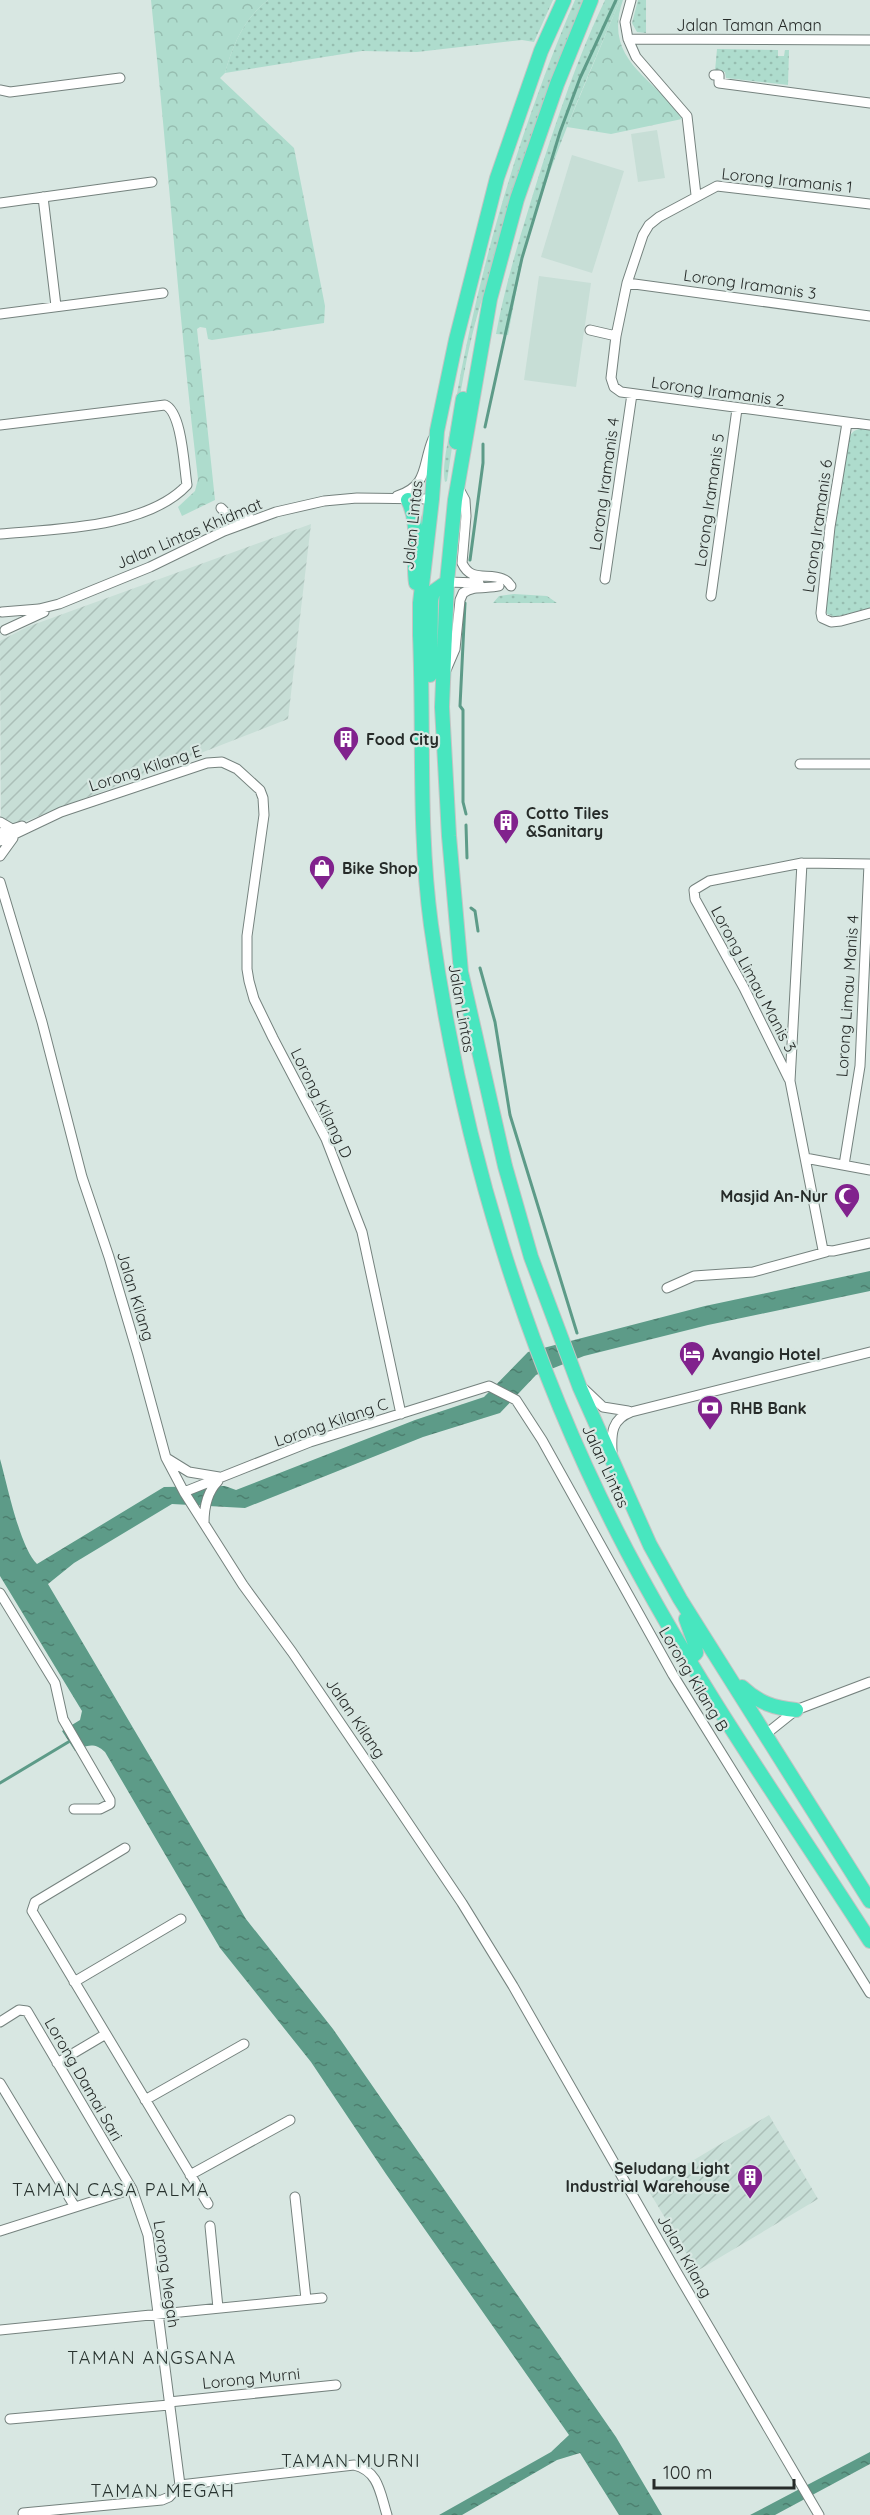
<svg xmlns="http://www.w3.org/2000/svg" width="870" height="2515" font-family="Quicksand,sans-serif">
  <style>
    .built { fill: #c7ded6 }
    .industrial { fill: url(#industrial-furrows) }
    .grass { fill: url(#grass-dots) }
    .forest { fill: url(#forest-crowns) }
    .water { fill: url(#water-ripples) }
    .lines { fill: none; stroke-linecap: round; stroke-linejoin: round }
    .stream { stroke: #5d9b88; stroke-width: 3 }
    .minor-casing { stroke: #75827e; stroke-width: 11 }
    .highway-casing { stroke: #c2c4c3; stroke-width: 16 }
    .minor { stroke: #fff; stroke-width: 9 }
    .highway { stroke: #48e6bf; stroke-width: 14 }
    .labels { text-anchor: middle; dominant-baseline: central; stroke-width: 4.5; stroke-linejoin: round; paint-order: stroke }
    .street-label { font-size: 16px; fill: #262b29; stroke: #d8e7e2 }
    .poi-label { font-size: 16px; font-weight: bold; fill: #262b29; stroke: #d8e7e2; text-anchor: start }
    .neighbourhood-label { font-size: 18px; letter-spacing: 1.5px; fill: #27322e; stroke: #d8e7e2 }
  </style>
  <defs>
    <pattern id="industrial-furrows" width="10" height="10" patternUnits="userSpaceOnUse" patternTransform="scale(1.5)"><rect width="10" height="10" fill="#c7ded6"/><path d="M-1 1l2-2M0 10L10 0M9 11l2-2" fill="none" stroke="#abbfb8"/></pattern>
    <pattern id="grass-dots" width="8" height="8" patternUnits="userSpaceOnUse" patternTransform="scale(1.5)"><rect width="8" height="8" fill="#aedccd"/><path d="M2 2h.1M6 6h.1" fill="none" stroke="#96bdb0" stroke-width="1.8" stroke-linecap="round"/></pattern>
    <pattern id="forest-crowns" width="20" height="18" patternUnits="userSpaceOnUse" patternTransform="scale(1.5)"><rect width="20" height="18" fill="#aedccd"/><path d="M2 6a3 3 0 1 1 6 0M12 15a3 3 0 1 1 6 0" fill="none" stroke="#96bdb0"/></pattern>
    <pattern id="water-ripples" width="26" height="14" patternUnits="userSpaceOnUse" patternTransform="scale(1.5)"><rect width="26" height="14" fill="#5d9b88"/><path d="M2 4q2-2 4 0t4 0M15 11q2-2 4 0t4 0" fill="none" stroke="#4d7f6f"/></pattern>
  </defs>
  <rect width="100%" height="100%" fill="#d8e7e2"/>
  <path class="built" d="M657 130 665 178 638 182 631 134Z
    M572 155 624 171 592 273 541 257Z
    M539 276 591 283 576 387 524 380Z"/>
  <path class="industrial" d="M311 524 288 719 16 825 1 818 0 641 27 627Z
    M769 2115 818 2199 697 2271 647 2188Z"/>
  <path class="grass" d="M268 0H553L534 42 522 40 417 52 362 51 225 73C233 44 244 19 268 0Z
    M575 0H584L554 75 492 271C466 337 458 411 447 481L445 482C441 465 451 429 454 410 478 271 519 130 575 0Z
    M605 0H620C585 84 546 169 523 258 517 284 513 310 508 335L496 334C506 280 523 227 539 175 558 116 578 56 605 0Z
    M638 0H646V33L637 32 632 23Z
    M717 49 778 50V56H784L785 50H789L788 85 726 78 725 72 715 71Z
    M861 428 870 429V608L835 617 827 614 824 607 848 437 854 431Z
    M514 594 547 596 557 603H493L499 596Z"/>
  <path class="forest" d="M151 0H268C244 19 233 44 225 73L220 78 294 148 325 306 324 323 212 340 208 339 206 328 200 327 197 329 215 500 182 516 178 507 195 491 198 479C179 320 168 160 151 0Z
    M620 0H623C601 62 658 79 682 119L611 134 567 127Z"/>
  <path class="water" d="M870 1271V1291L708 1325 584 1356 536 1375 500 1413 423 1437 245 1508 172 1504 74 1563 48 1584 246 1919 333 2029 616 2437 662 2515H619L580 2453 557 2460 462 2515H439L551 2452 569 2435 386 2174 311 2062 220 1948 105 1752C95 1742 86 1745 75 1751L62 1731 80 1720 82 1711 0 1576V1459C7 1484 20 1548 37 1564L164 1487 225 1486 236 1490 415 1420 484 1397 528 1352 705 1306Z
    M870 2452V2464L775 2515H750Z"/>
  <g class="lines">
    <path class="stream" d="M485 427 522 258 560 132 580 78 616 0
      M470 560 483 463V444
      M465 603 460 706 463 710V802L466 814
      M466 825 467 858
      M471 908 475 911 478 931
      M480 968 495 1022 510 1115 577 1333
      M0 1783 70 1741"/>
    <g class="minor-casing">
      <path id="minor" d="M631 0 625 22 628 39 636 57 687 116 696 195
        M628 39 870 40
        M714 75H719V83L870 103
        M0 90 10 92 120 78
        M43 197 56 306
        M0 203 152 182
        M870 204 717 186 659 217 649 225 643 235 627 283 616 336 611 378 614 387 621 392 870 425
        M627 283 870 316
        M0 314 163 293
        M590 330 616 336
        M847 423 830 527 821 613 822 618 831 622 841 621 870 613
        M0 425 165 405C182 412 184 467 187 485 147 528 55 529 0 534
        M458 487 465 500 466 516 462 563C471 583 488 572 503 579 507 580 509 584 511 586
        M397 496C429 486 422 465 433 439
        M221 508 232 519 249 517
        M605 579 632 394
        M447 582 479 583
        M711 596 737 409
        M2 612 39 609 59 604 150 567 224 531 276 512 324 501 357 498 432 499
        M5 630 44 612
        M446 670 455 649 460 600 463 593C474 585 487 589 499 586
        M800 764H870
        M0 822 12 829
        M0 833 22 826
        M0 841 61 812 207 763 222 762 237 769 260 790 263 798 264 815 247 936V969L249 981 254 999 273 1038 326 1139 362 1232 401 1414
        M0 856 13 838
        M802 863 790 1081 823 1250 833 1251 870 1243
        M0 882 42 1022 82 1177 109 1257 138 1355 166 1458 184 1492 243 1585 292 1652 392 1799 462 1903 513 1986 676 2271 819 2515
        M789 1079 744 988 695 899 694 890 709 881 802 863 870 864
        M805 1158 870 1170
        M844 1165 860 1066 869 864
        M667 1288 694 1276 753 1272 826 1252
        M584 1389 603 1407 628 1411
        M612 1451C611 1433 612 1419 631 1412L870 1352
        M168 1459 189 1472 219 1477
        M184 1492 310 1442 489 1386 516 1400 542 1440 673 1675 870 1993
        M204 1523C204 1507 207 1492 218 1481
        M0 1593 55 1683 63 1719 110 1800V1804L100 1809H74
        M766 1734 796 1710 870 1682
        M125 1848 35 1902 32 1911 208 2204
        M74 1982 181 1919
        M0 2022 19 2010 27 2011 132 2189 148 2235 180 2485 354 2465C379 2471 380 2493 387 2515
        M57 2063 106 2034
        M0 2083 75 2207
        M145 2100 244 2044
        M190 2175 290 2120
        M295 2197 306 2299
        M210 2226 218 2308
        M0 2231 132 2189
        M0 2330 322 2298
        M169 2402 336 2385
        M10 2419 169 2405
        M23 2513 162 2500 169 2497 180 2485"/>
    </g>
    <g class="highway-casing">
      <path id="highway" d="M564 0 541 51 497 178 456 340 437 431 432 499 420 603V635C424 732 418 829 431 925 461 1142 525 1356 627 1551 698 1686 787 1812 870 1941
        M591 0 557 84 517 199 490 299 455 500 447 582 442 707 449 836 461 972 505 1166 531 1257 580 1388 650 1545 680 1599 870 1901
        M456 442 463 399
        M408 500C421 526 412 555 416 583
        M430 675 431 600 433 592 447 582
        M686 1619 695 1644 696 1653 688 1660
        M742 1687C759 1703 774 1708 796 1710"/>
    </g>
    <use href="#minor" class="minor"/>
    <use href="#highway" class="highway"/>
  </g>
  <defs>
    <g id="building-pin" transform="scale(1.35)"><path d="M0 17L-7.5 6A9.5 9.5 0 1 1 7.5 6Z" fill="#81228d" stroke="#d8e7e2"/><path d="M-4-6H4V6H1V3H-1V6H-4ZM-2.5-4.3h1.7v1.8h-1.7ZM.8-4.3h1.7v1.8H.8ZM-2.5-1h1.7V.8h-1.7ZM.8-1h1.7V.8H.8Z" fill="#fff"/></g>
    <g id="shop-pin" transform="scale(1.35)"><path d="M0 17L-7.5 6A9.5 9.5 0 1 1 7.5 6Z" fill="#81228d" stroke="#d8e7e2"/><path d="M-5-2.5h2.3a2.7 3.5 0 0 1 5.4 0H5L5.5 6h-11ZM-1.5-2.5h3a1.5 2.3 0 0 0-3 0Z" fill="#fff"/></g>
    <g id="mosque-pin" transform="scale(1.35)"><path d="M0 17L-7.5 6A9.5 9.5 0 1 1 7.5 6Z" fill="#81228d" stroke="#d8e7e2"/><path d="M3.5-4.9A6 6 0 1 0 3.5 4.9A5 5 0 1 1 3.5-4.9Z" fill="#fff"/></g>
    <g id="hotel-pin" transform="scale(1.35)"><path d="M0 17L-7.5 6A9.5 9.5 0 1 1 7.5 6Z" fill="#81228d" stroke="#d8e7e2"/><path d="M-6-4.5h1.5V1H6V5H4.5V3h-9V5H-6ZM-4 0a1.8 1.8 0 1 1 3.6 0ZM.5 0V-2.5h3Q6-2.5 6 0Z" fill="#fff"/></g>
    <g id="bank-pin" transform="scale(1.35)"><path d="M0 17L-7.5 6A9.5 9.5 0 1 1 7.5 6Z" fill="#81228d" stroke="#d8e7e2"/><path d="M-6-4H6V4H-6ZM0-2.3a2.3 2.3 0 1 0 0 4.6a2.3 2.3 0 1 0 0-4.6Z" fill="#fff"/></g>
  </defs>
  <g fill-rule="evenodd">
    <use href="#building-pin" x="346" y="739"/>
    <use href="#building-pin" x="506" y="822"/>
    <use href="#shop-pin" x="322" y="868"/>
    <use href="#mosque-pin" x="847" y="1196"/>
    <use href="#hotel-pin" x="692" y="1354"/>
    <use href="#bank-pin" x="710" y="1408"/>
    <use href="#building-pin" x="750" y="2177"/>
  </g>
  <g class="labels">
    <g class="street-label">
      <text x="749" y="25">Jalan Taman Aman</text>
      <text transform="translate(787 180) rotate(6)">Lorong Iramanis 1</text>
      <text transform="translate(750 284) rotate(8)">Lorong Iramanis 3</text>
      <text transform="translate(718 391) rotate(8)">Lorong Iramanis 2</text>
      <text transform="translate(604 484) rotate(-82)">Lorong Iramanis 4</text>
      <text transform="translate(709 500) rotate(-82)">Lorong Iramanis 5</text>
      <text transform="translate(412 525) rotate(-84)">Jalan Lintas</text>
      <text transform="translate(817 526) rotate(-82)">Lorong Iramanis 6</text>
      <text transform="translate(189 533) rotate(-23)">Jalan Lintas Khidmat</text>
      <text transform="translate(145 768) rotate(-18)">Lorong Kilang E</text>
      <text transform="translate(754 979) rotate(62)">Lorong Limau Manis 3</text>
      <text transform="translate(847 996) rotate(-86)">Lorong Limau Manis 4</text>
      <text transform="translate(462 1008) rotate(80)">Jalan Lintas</text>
      <text transform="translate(322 1103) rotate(64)">Lorong Kilang D</text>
      <text transform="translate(136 1296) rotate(73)">Jalan Kilang</text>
      <text transform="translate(331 1422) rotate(-19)">Lorong Kilang C</text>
      <text transform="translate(606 1466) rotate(65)">Jalan Lintas</text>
      <text transform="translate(694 1679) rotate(59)">Lorong Kilang B</text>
      <text transform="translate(356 1718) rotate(56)">Jalan Kilang</text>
      <text transform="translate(84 2079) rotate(60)">Lorong Damai Sari</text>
      <text transform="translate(685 2256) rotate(60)">Jalan Kilang</text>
      <text transform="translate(167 2274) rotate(82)">Lorong Megah</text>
      <text transform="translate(251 2378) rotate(-6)">Lorong Murni</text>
    </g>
    <g class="poi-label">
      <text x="366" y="739">Food City</text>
      <text x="526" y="813">Cotto Tiles<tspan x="526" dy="18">&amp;Sanitary</tspan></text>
      <text x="342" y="868">Bike Shop</text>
      <text x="828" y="1196" text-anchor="end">Masjid An-Nur</text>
      <text x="712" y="1354">Avangio Hotel</text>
      <text x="730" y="1408">RHB Bank</text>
      <text x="730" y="2168" text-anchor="end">Seludang Light<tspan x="730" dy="18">Industrial Warehouse</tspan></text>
    </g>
    <g class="neighbourhood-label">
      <text x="111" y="2189">TAMAN CASA PALMA</text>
      <text x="152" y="2357">TAMAN ANGSANA</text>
      <text x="351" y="2460">TAMAN MURNI</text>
      <text x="163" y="2490">TAMAN MEGAH</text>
    </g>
  </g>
  <path d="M654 2479v9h140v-9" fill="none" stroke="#262b29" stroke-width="3"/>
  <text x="663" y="2479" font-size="18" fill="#262b29" stroke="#d8e7e2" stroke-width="4.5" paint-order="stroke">100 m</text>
</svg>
